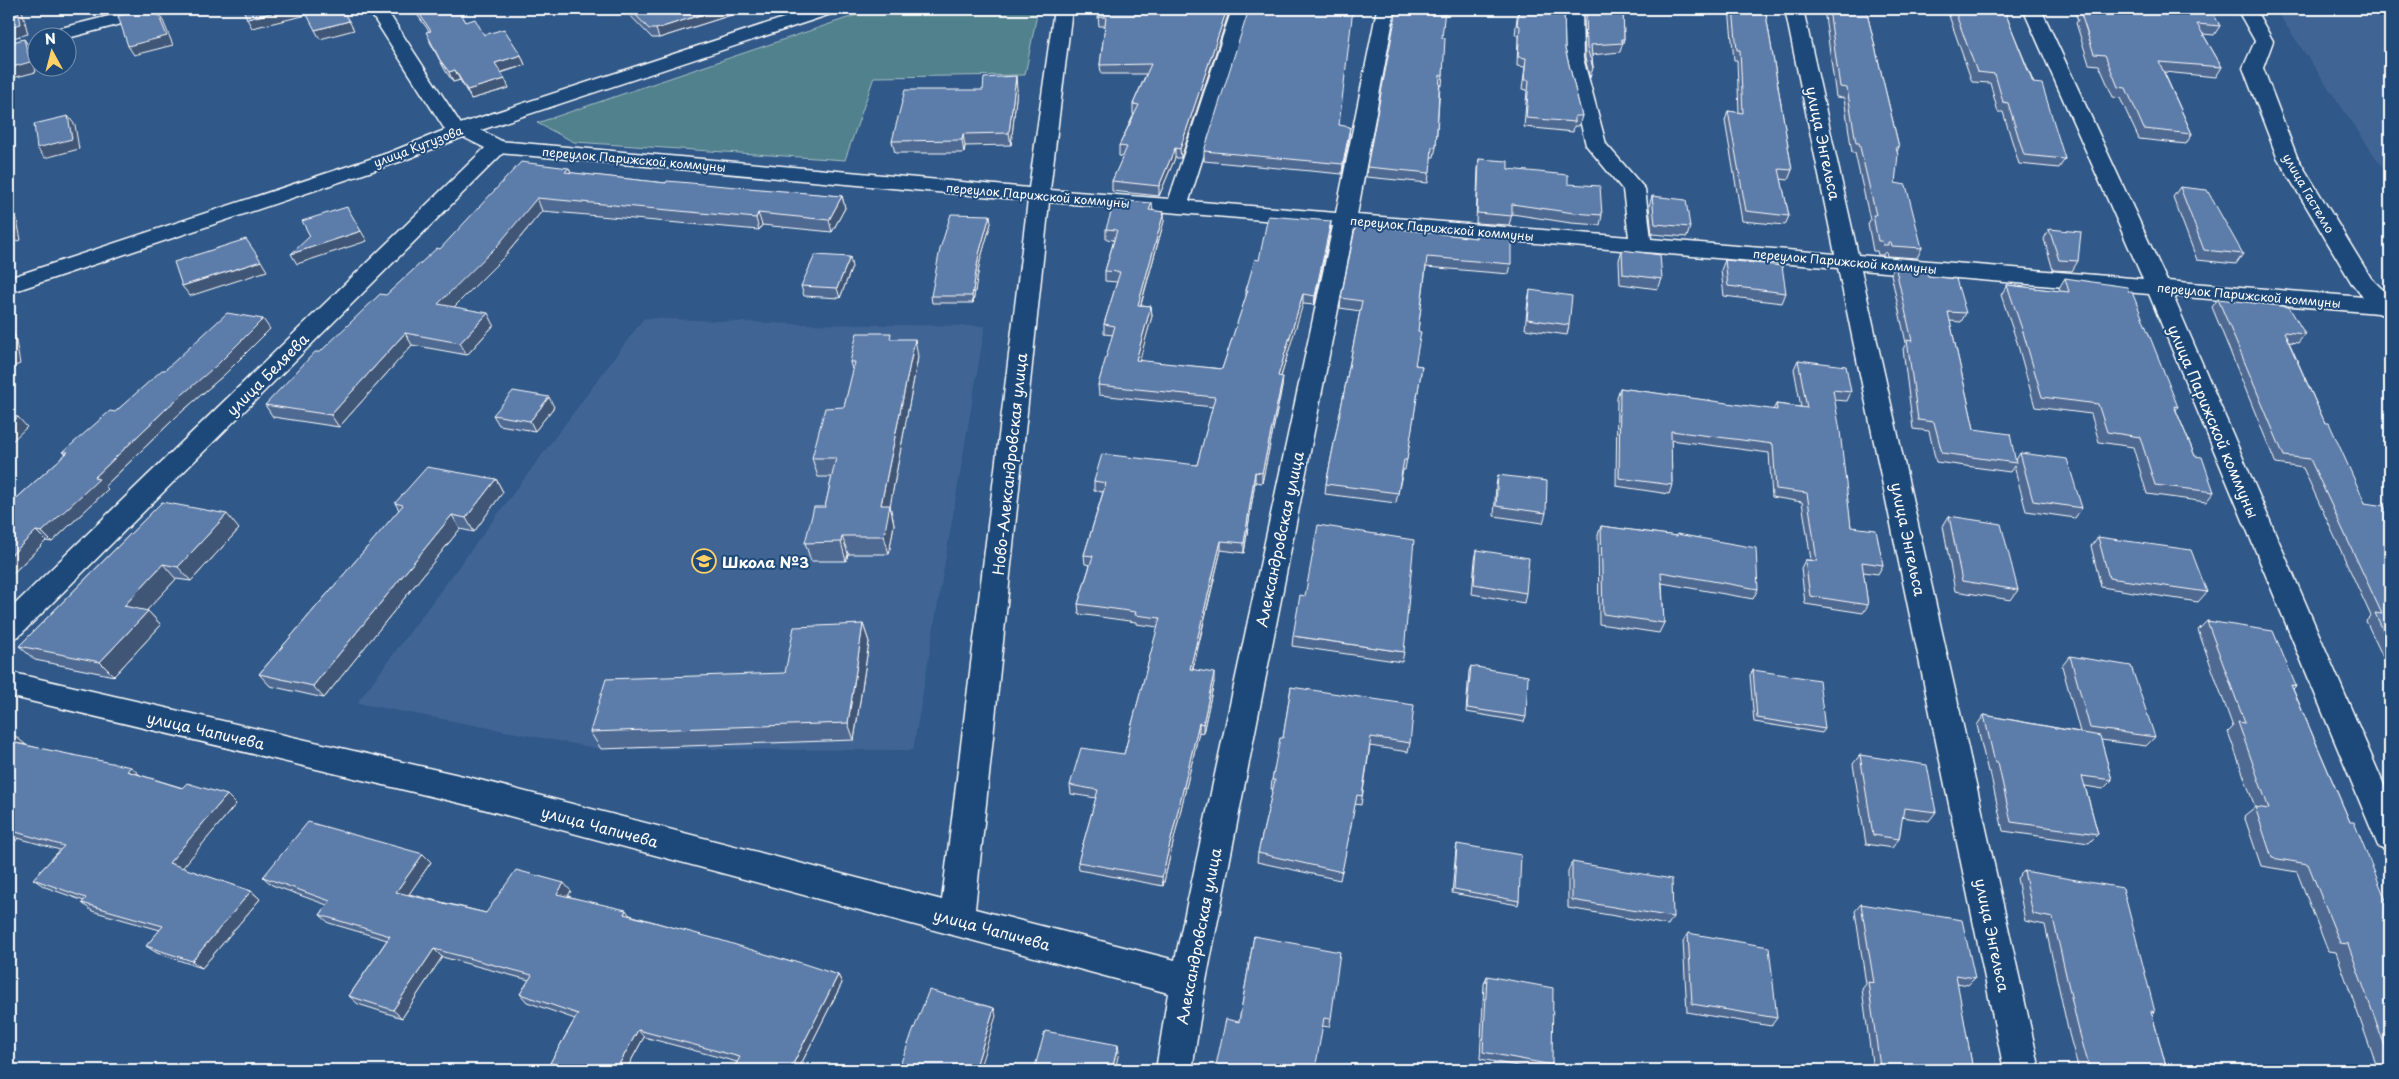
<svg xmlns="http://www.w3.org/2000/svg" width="2399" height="1079" font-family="'Playpen Sans',sans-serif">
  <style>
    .built { fill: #416594 }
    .green { fill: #51818c; stroke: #a8c0c6 }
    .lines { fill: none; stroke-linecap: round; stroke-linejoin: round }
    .minor-casing { stroke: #fff; stroke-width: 3 }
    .secondary-casing { stroke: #fff; stroke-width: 3 }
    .minor { fill: #1f4a7a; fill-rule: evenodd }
    .secondary { fill: #1f4a7a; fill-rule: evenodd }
    .wall { fill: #4f6a92; stroke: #fff }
    .shaded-wall { fill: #405677; stroke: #fff }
    .building { fill: #5c7baa; stroke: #fff }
    .labels { text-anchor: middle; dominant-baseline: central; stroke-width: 4; stroke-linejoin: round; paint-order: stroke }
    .far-street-label { font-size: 12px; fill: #fff; stroke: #1f4a7a }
    .street-label { font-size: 15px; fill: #fff; stroke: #1f4a7a }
    .poi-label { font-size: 15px; font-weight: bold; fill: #fff; stroke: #1f4a7a; text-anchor: start }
  </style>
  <rect width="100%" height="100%" fill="#305888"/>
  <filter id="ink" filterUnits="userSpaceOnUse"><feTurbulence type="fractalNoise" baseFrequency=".02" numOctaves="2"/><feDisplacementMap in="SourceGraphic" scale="10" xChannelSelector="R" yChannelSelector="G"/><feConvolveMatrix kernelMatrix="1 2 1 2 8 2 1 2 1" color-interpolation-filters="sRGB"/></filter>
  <g filter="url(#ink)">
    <path class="built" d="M2275 9H2390V178L2315 68Z
      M644 318 796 324 985 326 913 750 601 749 357 703Z"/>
    <path class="green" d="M874 9H1038L1025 75 874 77 845 160 574 142 537 123Z"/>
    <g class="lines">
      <g class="minor-casing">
        <path id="minor" d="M137 9H166L163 13 68 38H38V42L35 38 37 34Z
          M368 9H386L466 132 463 136 456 138 449 136Z
          M1054 9H1072L1050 190 1169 199 1232 9H1250L1189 201 1336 213 1377 9H1395L1357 215 1629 237 1623 190 1586 145 1565 58 1564 9H1582L1583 58 1606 144 1645 189 1651 239 1835 254 1785 9H1803L1858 255 2143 279 2023 9H2041L2167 281 2363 297 2351 282 2277 157 2243 68 2255 41 2237 9H2255L2273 41 2263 68 2297 157 2371 278 2390 297V318L2378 313 2173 296 2390 799V851L2378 846 2374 836 2149 294 1861 270 2040 1070H2004L1838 268 1354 228 1206 981 1192 1070H1156L1168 993 472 806 9 696V672L472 778 942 900 1028 200 498 153 491 151 488 147 491 143 498 141 1029 188ZM1049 202 1333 226 1175 960 975 909Z"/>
      </g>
      <g class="secondary-casing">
        <path id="secondary" d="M811 9H837L834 13 481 130 505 143 508 147 505 151 19 636 9 640V610L485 148 463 137 402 161 9 293V278L388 153 457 125Z"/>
      </g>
      <use href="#minor" class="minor"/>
      <use href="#secondary" class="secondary"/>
    </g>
    <path class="wall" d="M413 9H458L466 22 484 35 521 55 525 65 501 73 509 88 471 99 460 80 453 82 445 70 430 42 429 31Z
      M624 9H750L659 38H652Z
      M1230 9 1181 158H1175L1159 196 1112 191V181L1123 157 1119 156V146L1134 114H1133V104L1146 74H1101L1100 65 1105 26H1099L1098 17Z
      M1518 9H1564L1565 49 1582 116 1579 126H1574L1573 132 1524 127 1527 90 1522 89 1525 67 1517 66 1518 35H1515Z
      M1582 9H1623L1624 39 1620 52 1592 55 1593 68 1590 78 1585 58 1584 9Z
      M1729 9H1765L1792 170 1788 180 1781 179 1789 216 1785 225 1742 221 1725 121 1728 111 1739 113 1737 60H1734Z
      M1824 9H1866L1899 147 1897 152 1895 183 1922 248 1917 258 1887 256 1886 252H1885L1883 255H1878L1877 251H1873L1868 224 1870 220 1855 153H1852L1844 98 1836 97Z
      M1947 9H2004L2010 25 2065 159 2059 168 2019 164 2003 112H1998L1990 83 1972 82 1947 10Z
      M2073 9H2211L2220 26 2214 35 2203 34 2222 67 2216 77 2164 72 2192 134 2186 144 2139 139 2120 98 2113 97 2099 65 2089 64 2076 23 2078 20Z
      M1442 38 1443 75 1442 85H1440L1436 147 1434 157H1431L1428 183 1366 177 1367 167Z
      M1017 89 1011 145 965 146 964 153H895L892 141 983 90Z
      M1340 125 1349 137 1342 174 1204 161V151Z
      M1479 159 1508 169 1568 184 1602 215 1600 225 1571 223 1512 214 1509 225 1476 223 1478 168Z
      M571 173 666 183 842 196 845 208 832 232 762 225 759 230 542 211 504 257 454 307 494 325 467 355 412 345 339 427 273 417 265 405 320 352 440 249Z
      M2180 187 2243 254 2236 264 2197 260 2173 197Z
      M1652 196 1690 227 1687 237 1652 234 1649 206Z
      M1153 211 1164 212V221L1141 305 1151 306 1152 316 1139 361 1222 369 1246 297V290L1259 260 1331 221 1330 231 1314 305 1303 304 1301 307 1281 377 1282 387 1262 483 1255 482 1244 553 1221 550 1193 669 1214 682 1203 733 1199 732 1163 886 1079 870 1078 862 1096 798 1071 794 1070 785 1124 754 1158 627 1136 624V622L1079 614 1078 604 1090 565 1085 564 1084 555 1103 492 1094 491V481L1197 465 1213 407 1099 395 1098 385 1113 335 1104 334V324L1117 282 1105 281V271L1114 240 1106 239V229Z
      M991 223 980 261 973 303H932L931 296Z
      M1356 224 1475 238 1477 230 1511 264 1509 274 1426 267 1418 331 1415 365 1422 366 1405 470H1403L1396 503 1325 494 1326 484 1360 311 1340 308 1341 298Z
      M2049 229 2078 261 2072 271 2053 270 2044 239Z
      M1622 250 1662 279 1658 289 1620 284 1619 260Z
      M1725 260 1786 293 1782 303 1724 296 1721 270Z
      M1895 265 1928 276 1966 313 1961 322 1950 321 1974 429 2016 460 2020 453 2082 508 2075 518 2026 511 2014 466 2010 472 1936 462 1929 431 1913 429 1903 349 1906 343 1891 274Z
      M852 267 840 298 804 296 801 286Z
      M2065 278 2178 407 2176 410 2195 456 2214 492 2206 502 2147 494 2133 447 2099 442 2091 414 2035 407 2017 342 2001 295 2007 285 2060 291 2059 288Z
      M1530 290 1569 325 1567 335 1525 329 1528 300Z
      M2218 299 2305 334 2298 343 2289 342 2325 423 2365 503 2390 518V672L2366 621 2371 616 2303 468 2276 464 2212 307Z
      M270 329 225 374 177 416 105 486 108 489 52 542 46 541 9 577V505L66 454 63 452 115 412 165 370Z
      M892 339 918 357 890 506 894 524 889 554H848L846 561H811L805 543 825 507 832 477H818L812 458 844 407 853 373 850 362Z
      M1798 360 1851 392 1847 401 1834 400 1851 527 1883 565 1878 574 1863 572 1868 605 1863 613 1805 604 1801 568 1805 560H1811L1802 502 1772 497 1769 453 1671 440 1672 485 1669 494 1616 486 1617 397 1620 388 1773 410 1776 404 1801 407 1794 369Z
      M554 407 535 431 499 425 493 415Z
      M1498 475 1546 513 1543 523 1494 516 1496 485Z
      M496 479 503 492 474 532 460 529 324 698 270 686 259 674 399 510 395 503Z
      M162 502 239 529 191 581 176 579 147 610 148 611 161 625 114 676 35 660 19 646Z
      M1949 516 2018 590 2011 600 1955 591 1943 526Z
      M1601 526 1676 536 1677 534 1758 589 1753 599 1662 583 1664 623 1659 633 1599 624 1598 535Z
      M2098 537 2207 592 2198 602 2101 587 2091 546Z
      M1477 550 1526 593 1524 603 1472 594 1475 560Z
      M2207 621 2296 686 2293 689 2350 822 2390 910V1070H2378L2336 952 2328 951 2297 872 2261 866 2244 816 2255 807 2228 732 2233 727 2198 630Z
      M863 624 869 642 854 740 601 749 590 732 785 673Z
      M1293 636 1404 652 1402 662 1292 646Z
      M2070 656 2155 737 2146 746 2101 740 2112 780 2103 789 2085 786 2098 834 2089 843 2003 831 1990 772H1988L1977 725 1984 715 2080 732 2062 666Z
      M1471 666 1526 717 1524 722 1466 712 1469 671Z
      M1753 670 1825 729 1822 733 1754 722 1750 675Z
      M1291 687 1410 743 1408 752 1370 746 1361 805 1355 804 1340 880 1257 862 1258 853 1273 789H1271L1272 780 1283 738Z
      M9 734 26 745 140 775 236 804 182 868 251 891 260 899 202 968 157 953 146 946 160 930 92 911 82 903 84 901 45 887 33 879 60 850 18 838 13 844 9 842Z
      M1860 755 1936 812 1929 821 1902 817 1899 839 1892 848 1866 844 1853 764Z
      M1457 844 1519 901 1518 905 1452 893 1456 849Z
      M423 854 431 862 409 894 486 913 571 891 567 896 630 915 791 962 838 975 842 983 798 1070H738L735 1066 737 1062 644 1037 626 1070H557L550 1063 575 1019 527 1002 520 994 529 980 442 957 402 1018 358 1004 349 996 387 940 329 923 320 915 327 905 272 885 263 877Z
      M1572 862 1673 917 1668 925 1568 908V871Z
      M2024 871 2155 1012 2152 1014 2167 1070H2079L2069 1034 2045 925 2025 921 2017 878Z
      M1861 904 1975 978 1968 985 1957 983 1973 1070H1873L1862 989 1866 984 1855 911Z
      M1688 933 1777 1018 1771 1026 1687 1012 1683 941Z
      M1254 936 1331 1019 1329 1027 1322 1026 1239 1022Z
      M1487 976 1552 1065 1548 1070H1539L1480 1059 1484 984Z
      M1563 1064 1600 1070H1559Z"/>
    <path class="shaded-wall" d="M18 9H22V10L28 34 9 39V27Z
      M117 9H130L119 11Z
      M156 9 161 16 173 45 134 55 128 46Z
      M287 9H304L307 15 252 28 247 19Z
      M719 9H750L659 38 656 29Z
      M1227 9H1230L1181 158 1180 149Z
      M349 21 354 30 320 39 315 30Z
      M24 39 31 49 36 72 9 79V68Z
      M521 55 525 65 499 73 495 63Z
      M455 70 460 80 453 82 449 72Z
      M1016 76 1017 89 1011 145 1009 133Z
      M505 79 509 88 471 99 467 90Z
      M68 116 75 125 79 149 45 158 37 148Z
      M1350 127 1349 137 1342 174 1343 164Z
      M963 134 965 146 964 153 962 140Z
      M1175 148V158L1159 196V186Z
      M569 168 574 180 565 172Z
      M842 196 845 208 832 232 829 220Z
      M537 198 542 211 504 257 445 316 438 304Z
      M9 202 15 210 21 240 9 243Z
      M1152 203 1153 213 1149 210Z
      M1164 212V221L1138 314V305Z
      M758 213 762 225 759 230 756 218Z
      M990 215 991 223 980 261 973 303 972 296 979 254Z
      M1331 221 1330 231 1314 305 1315 296Z
      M361 231 367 241 297 264 291 254Z
      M850 257 852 267 840 298 837 288Z
      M261 261 267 271 190 296 182 286Z
      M1303 294V304L1278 386V376Z
      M1151 306 1152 316 1137 370 1136 360Z
      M488 313 494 325 467 355 460 343Z
      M263 319 270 329 225 374 177 416 105 486 108 489 52 542 42 532 94 478 169 406Z
      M9 328 15 336 20 364 9 368Z
      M405 333 412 345 339 427 331 415Z
      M915 339 918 357 890 506 894 524 889 554 884 536 881 505Z
      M1283 377 1282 387 1262 483V473Z
      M549 397 554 407 535 431 530 421Z
      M18 417 27 427 9 444V425Z
      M1255 472V482L1244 553V543Z
      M496 479 503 492 474 532 466 518Z
      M227 514 239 529 191 581 178 567Z
      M452 515 460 529 324 698 313 686Z
      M36 531 46 541 9 577V557Z
      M842 536 848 554 846 561 841 542Z
      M1221 541V550L1190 678V669Z
      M163 564 176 579 138 620 124 606Z
      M148 611 161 625 114 676 100 662Z
      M863 624 869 642 854 740 848 723Z
      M1214 673V682L1203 733V724Z
      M1199 723V732L1163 886 1162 877Z
      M15 736 26 745 10 742Z
      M131 767 140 775 127 771Z
      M227 795 236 804 179 872 169 863Z
      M9 831 18 838 13 844 9 840Z
      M423 854 431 862 405 900 396 892Z
      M564 883 571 891 564 902 557 894Z
      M251 891 260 899 202 968 192 961Z
      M626 910 632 919 624 914Z
      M434 949 442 957 402 1018 393 1010Z
      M838 975 842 983 798 1070H790Z
      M994 1008 996 1016 979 1070H975Z
      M638 1030 644 1037 626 1070H616Z
      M1118 1045 1119 1052 1115 1070H1112Z"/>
    <path class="building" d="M9 9H18L21 24 9 27Z
      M145 9H156L167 36 128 46 118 16Z
      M243 9H287L247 19Z
      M304 9H342L349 21 315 30Z
      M416 9H458L466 22 475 19 484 35 504 29 521 55 495 63 505 79 467 90 455 70 449 72 440 60 426 32 431 31Z
      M630 9H719L656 29H649Z
      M1101 9H1227L1180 149 1175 148 1159 186 1112 181 1127 147 1119 146 1139 105 1133 104 1151 64 1100 65 1106 17H1098Z
      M1249 9H1353L1339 125 1350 127 1343 164 1204 151Z
      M1397 9H1445L1442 38H1445L1443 75H1440L1436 147H1432L1430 173 1367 167Z
      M1519 9H1564L1565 49 1582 116H1575V122L1526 118 1529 80H1524L1526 58 1518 57 1520 26 1517 25Z
      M1586 9H1623L1624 39H1621L1623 43 1591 45 1593 68 1587 48Z
      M1733 9H1765L1792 170 1779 169 1789 216 1746 211 1728 111 1743 113 1740 50H1737Z
      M1829 9H1866L1899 147H1896L1898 155 1895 183 1906 185 1922 248 1892 246 1891 242H1888V245H1883L1882 241H1878L1873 215H1876L1859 143H1856L1847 88 1840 87Z
      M1954 9H2004L2010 25 2033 83 2042 84 2065 159 2024 155 2008 103 2003 102 1995 74 1977 72Z
      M2082 9H2211L2220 26 2197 24 2222 67 2159 62 2192 134 2144 129 2126 88 2118 87 2105 55 2094 54 2081 14H2084Z
      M24 39 30 62 9 68V43Z
      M1016 76 1009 133 963 134 962 140 892 141 905 90H983L984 78Z
      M68 116 72 139 37 148 34 124Z
      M1479 159 1508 161V169L1568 175V184L1600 186 1602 215 1574 213 1512 204V216L1477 213Z
      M521 162 569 168 565 172 666 183 667 181 842 196 829 220 758 213 756 218 537 198 498 245 438 304 488 313 460 343 405 333 331 415 265 405 315 352H320L380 294 386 295 437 248 440 249Z
      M2180 187 2207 190 2243 254 2204 250Z
      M1652 196 1686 200 1690 227 1655 224Z
      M1115 200 1152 203 1149 210 1164 212 1138 305 1151 306 1136 360 1222 369 1248 290H1246L1255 259 1259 260 1268 216 1331 221 1315 296 1303 294 1302 297 1278 376 1283 377 1262 473 1255 472 1244 543 1221 541 1190 669 1214 673 1203 724 1199 723 1162 877 1078 862 1098 790 1070 785 1081 748 1124 754 1160 618 1135 615 1136 612 1078 604 1093 556 1084 555 1106 483 1094 481 1102 454 1197 465 1215 397 1098 385 1115 326 1104 324 1120 272 1105 271 1117 230 1106 229Z
      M9 207 13 230 9 231Z
      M347 207 361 231 291 254 310 236 302 221Z
      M951 214 990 215 979 254 972 296H931L940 249Z
      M1356 224 1476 238 1477 230 1511 233V264L1427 257 1418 331 1421 332 1415 365 1422 366 1407 460H1404L1398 493 1326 484 1362 301 1341 298Z
      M2049 229 2081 232 2078 261 2059 260Z
      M246 239 261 261 182 286 174 262Z
      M1622 250 1660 255 1662 279 1623 274Z
      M815 255 850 257 837 288 801 286Z
      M1725 260 1782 266 1786 293 1728 286Z
      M1895 265 1926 268 1928 276 1956 279 1966 313 1948 312 1974 429 2010 434 2016 463 1942 453 1934 422 1918 420 1907 340 1912 341Z
      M2065 278 2127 287 2129 292H2132L2178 407 2174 406 2195 456 2202 457 2214 492 2155 485 2140 437 2107 432 2098 404 2042 397 2023 332 2007 285 2069 292Z
      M1530 290 1572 296 1569 325 1527 319Z
      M2218 299 2289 307 2305 334 2284 332 2325 423H2329L2365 503 2384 506 2390 518V645L2375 613 2382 614 2310 459 2284 456Z
      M227 313 263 319 218 364 169 406 94 478 99 479 42 532 36 531 9 557V505L68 452H63L110 411 115 412 162 370H165Z
      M857 333H891L890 339H915L881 505H890L884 536H842L841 542 805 543 814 507H825L836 458H812L825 408 844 407 855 362H850Z
      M9 340 11 354 9 355Z
      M1798 360 1846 366 1851 392 1833 390 1840 431 1851 527 1876 530 1883 565 1862 562 1868 605 1810 596 1805 560 1817 561 1807 493 1776 489 1773 444 1671 431 1672 485 1619 478 1620 388 1777 410 1776 404 1807 408Z
      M513 391 549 397 530 421 493 415Z
      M9 415 18 417 9 425Z
      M2020 453 2067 459 2082 508 2033 501Z
      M427 467 496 479 466 518 452 515 313 686 259 674 403 505 395 503Z
      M1498 475 1547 481 1546 513 1496 506Z
      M162 502 227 514 178 567 163 564 124 606 148 611 100 662 19 646Z
      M1949 516 2001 524 2018 590 1962 581Z
      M1318 525 1414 540 1404 652 1293 636 1300 595 1305 596Z
      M1601 526 1677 536V534L1756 548 1758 589 1661 572 1664 623 1603 614Z
      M2098 537 2191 550 2207 592 2109 578Z
      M1477 550 1529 558 1526 593 1474 584Z
      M2207 621 2273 631 2296 686 2291 685 2350 822H2354L2390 910V1060L2348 944 2340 943 2308 864 2272 858 2255 807 2269 809 2238 722 2245 723Z
      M863 624 848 723 590 732 606 679 785 673 794 627Z
      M2070 656 2131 666 2155 737 2090 728Z
      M1471 666 1528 676 1526 717 1467 708Z
      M1753 670 1819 680 1825 729 1757 718Z
      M1291 687 1414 705 1410 743 1371 737 1362 796 1357 795 1342 872 1258 853 1275 780H1272L1280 738H1283Z
      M1984 715 2100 736 2112 780 2082 776 2098 834 2011 822 1998 763H1995Z
      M9 734 15 736 10 742 131 767 127 771 182 788 187 783 227 795 169 863 251 891 192 961 146 946 163 926 82 903 86 898 33 879 64 846 9 830Z
      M1860 755 1927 765 1936 812 1904 808 1899 839 1873 835Z
      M308 822 423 854 396 892 486 913 516 870 564 883 557 894 626 910 624 914 720 940 791 962 792 960 838 975 790 1070H746L735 1066 740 1057 638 1030 616 1070H575L550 1063 578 1014 520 994 532 975 434 949 393 1010 349 996 390 936 320 915 330 901 263 877Z
      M1457 844 1521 855 1519 901 1454 889Z
      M1572 862 1672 879 1673 917 1572 900Z
      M2024 871 2123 888 2155 1012 2151 1011 2167 1070H2090L2078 1027 2053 918 2033 914Z
      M1861 904 1962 920 1975 978 1956 975 1973 1070H1895L1880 1067 1868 982 1874 983Z
      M1688 933 1769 947 1777 1018 1692 1004Z
      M1254 936 1340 952 1331 1019 1324 1018 1315 1070H1215L1226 1019 1239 1022Z
      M1487 976 1553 988 1552 1065 1483 1052Z
      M929 990 994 1008 975 1070H898Z
      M1045 1031 1118 1045 1112 1070H1034Z
      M1563 1064 1600 1070H1563Z"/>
  </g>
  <defs>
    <g id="school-ring" transform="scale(1.25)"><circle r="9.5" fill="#1f4a7a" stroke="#ffd166" stroke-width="1.5"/><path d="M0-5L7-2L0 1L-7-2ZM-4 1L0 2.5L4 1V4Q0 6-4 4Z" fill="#ffd166"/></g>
  </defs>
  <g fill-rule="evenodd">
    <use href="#school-ring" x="704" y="561"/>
  </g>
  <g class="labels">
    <g class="far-street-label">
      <text transform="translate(418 146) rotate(-21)">улица Кутузова</text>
      <text transform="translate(634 159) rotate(5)">переулок Парижской коммуны</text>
      <text transform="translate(2309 193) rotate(60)">улица Гастелло</text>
      <text transform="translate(1038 195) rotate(5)">переулок Парижской коммуны</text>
      <text transform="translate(1442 228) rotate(5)">переулок Парижской коммуны</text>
      <text transform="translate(1845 261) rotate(5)">переулок Парижской коммуны</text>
      <text transform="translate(2249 295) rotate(5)">переулок Парижской коммуны</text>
    </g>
    <g class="street-label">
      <text transform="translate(1824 143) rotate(78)">улица Энгельса</text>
      <text transform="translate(267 374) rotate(-45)">улица Беляева</text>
      <text transform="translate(2214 421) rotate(67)">улица Парижской коммуны</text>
      <text transform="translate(1009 464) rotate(-84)">Ново-Александровская улица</text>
      <text transform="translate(1279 539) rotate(-78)">Александровская улица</text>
      <text transform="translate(1909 539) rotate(78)">улица Энгельса</text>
      <text transform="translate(206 730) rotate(13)">улица Чапичева</text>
      <text transform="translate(600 826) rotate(15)">улица Чапичева</text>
      <text transform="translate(992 929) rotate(15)">улица Чапичева</text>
      <text transform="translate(1993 935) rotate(78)">улица Энгельса</text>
      <text transform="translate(1198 936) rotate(-79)">Александровская улица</text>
    </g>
    <g class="poi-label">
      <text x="722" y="561">Школа №3</text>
    </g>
  </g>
  <rect width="2399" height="1079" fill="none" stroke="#1f4a7a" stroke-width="30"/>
  <rect x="15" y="15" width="2369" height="1049" fill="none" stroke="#fff" stroke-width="2" filter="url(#ink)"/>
  <g transform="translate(52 52) rotate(353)"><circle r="24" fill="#1f4a7a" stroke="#7992af"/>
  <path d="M0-4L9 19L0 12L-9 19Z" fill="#ffd166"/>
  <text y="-8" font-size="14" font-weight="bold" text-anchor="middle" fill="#ffffff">N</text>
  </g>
</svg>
